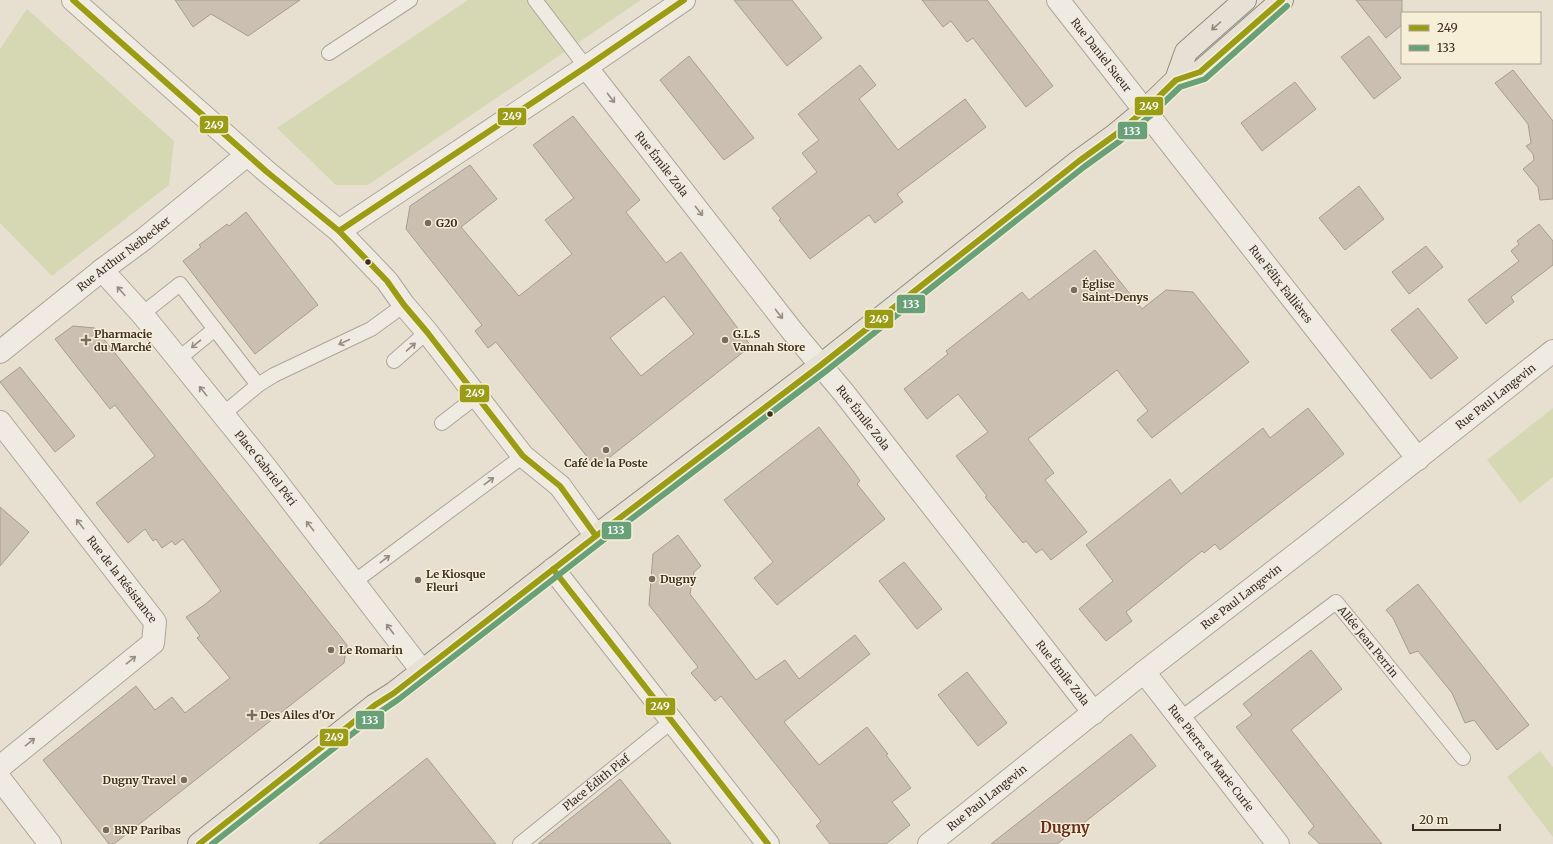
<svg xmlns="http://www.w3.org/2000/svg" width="1553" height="844" font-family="Merriweather,serif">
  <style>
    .green { fill: #d6d7b3 }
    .building { fill: #cbbfb2; stroke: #a89c90; fill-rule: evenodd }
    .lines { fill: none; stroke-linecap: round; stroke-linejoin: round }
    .service-casing { stroke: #ada599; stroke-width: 16 }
    .minor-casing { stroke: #ada599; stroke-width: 24 }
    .primary-casing { stroke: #928b80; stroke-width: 24 }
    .service { stroke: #efebe3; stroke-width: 14 }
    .minor { stroke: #efebe3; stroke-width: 22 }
    .primary { stroke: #e6e1d4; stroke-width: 22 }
    .bus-1-casing { stroke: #f7eed8; stroke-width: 9 }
    .bus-2-casing { stroke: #f7eed8; stroke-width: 9 }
    .bus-1 { stroke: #9a9c14; stroke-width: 6 }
    .bus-2 { stroke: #68a078; stroke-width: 6 }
    .oneway { stroke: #92887a }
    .oneway2 { stroke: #968c82 }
    .poi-dot { fill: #786c5e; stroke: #f7eed8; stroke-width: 1.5 }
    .bus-dot { fill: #3d2e20; stroke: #f7eed8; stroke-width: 1.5 }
    .labels { text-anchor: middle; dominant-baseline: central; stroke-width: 3; stroke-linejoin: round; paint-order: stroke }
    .street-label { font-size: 11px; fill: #3d2e20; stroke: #f7eed8 }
    .poi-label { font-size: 11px; font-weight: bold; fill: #3d2e20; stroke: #f7eed8; text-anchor: start }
    .district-label { font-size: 15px; font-weight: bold; fill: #6b2e1e; stroke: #f7eed8 }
    .line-badge { stroke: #f7eed8; stroke-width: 1.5 }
    .badge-label { font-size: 11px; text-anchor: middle; font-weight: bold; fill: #fff }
  </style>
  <rect width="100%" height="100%" fill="#e7e0d1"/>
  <path class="green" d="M468 0H641L368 185H336L277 128Z
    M27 9 174 141 169 185 52 276 0 223V49Z
    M1553 408V477L1520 503 1487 460Z
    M1540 751 1553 767V837L1507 777Z"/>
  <path class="building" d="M175 0H300L248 36 211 14 193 27Z
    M734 0H792L822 38 787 66Z
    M922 0H987L1053 86 1026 107 973 38 967 42 951 21 943 27Z
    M1356 0H1402V25L1386 38Z
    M1369 36 1401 78 1374 99 1341 57Z
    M689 56 754 138 724 160 660 80Z
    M860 65 876 85 859 99 898 150 965 99 986 127 897 194 903 202 875 223 869 215 810 259 779 220 781 219 772 208 817 172 802 153 819 140 798 114Z
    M1513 70 1553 121V199L1540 200 1538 187 1523 169 1534 160 1533 154 1526 146 1531 143 1528 124 1495 83Z
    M1295 82 1316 109 1262 151 1241 123Z
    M573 116 640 200 626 212 666 263 681 252 751 346 596 468 496 342 488 348 475 331 482 325 406 229 410 206 470 165 497 199 461 227 519 296 572 254 545 220 574 198 533 145ZM664 296 694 334 641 376 610 338Z
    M1359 186 1384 219 1345 250 1319 218Z
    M246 212 318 305 255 354 183 261 201 247 199 245 227 224 229 226Z
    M1539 224 1553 241V265L1511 297 1514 302 1486 324 1468 300 1519 261 1511 251 1519 244 1517 241Z
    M1426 246 1443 267 1409 294 1392 272Z
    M1095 250 1142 309 1166 290 1193 292 1249 362 1152 438 1137 420 1148 411 1117 370 1028 439 1054 473 1045 480 1087 532 1051 560 1042 549 1036 553 1026 541 1023 543 985 497 987 496 956 456 988 432 958 394 927 419 904 389 948 354 946 351 1022 292 1029 300Z
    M1418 308 1458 358 1431 379 1391 330Z
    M73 326 95 328 347 645 344 663 114 844H109L43 760 136 686 155 710 172 697 185 713 230 678 197 638 200 636 186 617 203 606 221 591 183 539 175 545 172 541 162 548 156 539 153 541 145 529 128 543 96 503 155 456 115 405 110 409 55 339Z
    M20 367 75 436 55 452 0 382Z
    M1308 408 1344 454 1220 550 1215 544 1204 553 1202 551 1126 612 1132 621 1106 641 1079 609 1113 581 1086 545 1170 479 1181 494 1263 428 1270 438Z
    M819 427 854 472 860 481 857 484 885 519 777 605 754 578 773 562 724 500Z
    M0 507 29 532 0 566Z
    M678 535 701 566 694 572 690 594 756 680 785 660 799 679 855 635 870 654 784 722 819 765 867 727 888 754 886 755 911 788 892 802 910 825 886 844H830L816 826 821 821 721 696 715 701 691 673 698 667 649 605 653 554Z
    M904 562 942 609 917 629 879 581Z
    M1418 584 1529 725 1497 750 1474 720 1465 723 1452 693 1418 651 1410 654 1393 618 1386 610Z
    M1311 650 1342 689 1291 730 1382 844H1320L1308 833 1314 826 1236 727 1252 715 1243 704Z
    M967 672 1007 723 978 746 938 695Z
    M1131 734 1156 766 1057 844H991Z
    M427 758 496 844H319Z
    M620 779 671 844H538Z"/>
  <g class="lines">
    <g class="service-casing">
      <g id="service">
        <path d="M535 0 586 67"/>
        <path d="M329 53 410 0"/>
        <path d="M142 314 180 284 258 385"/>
        <path d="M177 360 215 329"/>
        <path d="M394 361 427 332"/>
        <path d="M222 415 258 385 274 375 371 329 404 305"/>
        <path d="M442 423 477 396"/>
        <path d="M354 582 523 456"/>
        <path id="s1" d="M1180 719 1336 602 1463 758"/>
        <path id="s2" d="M520 844 672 721"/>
      </g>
    </g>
    <g class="minor-casing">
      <g id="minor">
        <path d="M73 0 267 172 339 231 387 281 404 305 427 332 523 456 560 486 596 536"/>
        <path id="s3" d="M1058 0 1418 459"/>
        <path id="s4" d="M586 67 793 332 844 393 1094 713"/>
        <path d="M339 231 586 67 684 0"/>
        <path id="s5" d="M102 270 142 314 267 469 422 671"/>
        <path id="s6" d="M0 352 102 270 144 239 247 155"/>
        <path id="s7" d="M0 422 155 622 153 643 0 767"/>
        <path d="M553 569 768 844"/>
        <path id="s8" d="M1144 672 1278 844"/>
        <path d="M0 779 50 844"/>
        <path id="s9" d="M929 844 1144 672 1312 542 1553 351"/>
      </g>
    </g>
    <g class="primary-casing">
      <path id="primary" d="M1176 80 1186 52 1245 0
        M199 844 375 705 394 693 596 536 821 365 1079 161 1115 135 1145 110 1176 80 1200 72 1282 0"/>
    </g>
    <use href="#service" class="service"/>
    <use href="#minor" class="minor"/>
    <use href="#primary" class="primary"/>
    <g class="bus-1-casing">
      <path id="bus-1" d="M73 0 267 172 339 231 387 281 404 305 427 332 523 456 560 486 596 536
        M339 231 586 67 684 0
        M553 569 768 844
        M199 844 375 705 394 693 596 536 821 365 1079 161 1115 135 1145 110 1176 80 1200 72 1282 0"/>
    </g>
    <g class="bus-2-casing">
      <path id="bus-2" d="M212 844 380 712 399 699 601 542 826 371 1084 167 1120 141 1150 116 1180 87 1205 79 1287 6"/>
    </g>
    <use href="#bus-1" class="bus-1"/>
    <use href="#bus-2" class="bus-2"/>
  </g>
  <defs><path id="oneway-shaft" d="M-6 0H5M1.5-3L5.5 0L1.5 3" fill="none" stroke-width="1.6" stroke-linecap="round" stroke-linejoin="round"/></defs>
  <use class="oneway" href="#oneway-shaft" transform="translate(1216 26) rotate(138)"/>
  <g class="oneway2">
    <use href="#oneway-shaft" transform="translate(611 98) rotate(52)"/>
    <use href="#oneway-shaft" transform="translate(699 211) rotate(52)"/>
    <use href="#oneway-shaft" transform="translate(121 291) rotate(-132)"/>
    <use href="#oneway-shaft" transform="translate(779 314) rotate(52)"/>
    <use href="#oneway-shaft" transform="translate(344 342) rotate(155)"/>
    <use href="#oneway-shaft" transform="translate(196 344) rotate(140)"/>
    <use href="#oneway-shaft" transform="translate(411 347) rotate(-41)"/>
    <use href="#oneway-shaft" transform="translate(203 391) rotate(-129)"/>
    <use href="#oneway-shaft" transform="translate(489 481) rotate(-37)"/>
    <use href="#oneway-shaft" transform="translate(80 524) rotate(-128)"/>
    <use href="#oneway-shaft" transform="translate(310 526) rotate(-128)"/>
    <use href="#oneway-shaft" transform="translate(385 559) rotate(-37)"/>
    <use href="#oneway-shaft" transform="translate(390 629) rotate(-127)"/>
    <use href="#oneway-shaft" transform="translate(131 660) rotate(-39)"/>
    <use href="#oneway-shaft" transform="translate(30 742) rotate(-39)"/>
  </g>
  <g class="poi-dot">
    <circle cx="428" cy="223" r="4"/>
    <circle cx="1074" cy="290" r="4"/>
    <path d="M84 334h4v4h4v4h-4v4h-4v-4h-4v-4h4z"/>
    <circle cx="725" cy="340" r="4"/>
    <circle cx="606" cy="450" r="4"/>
    <circle cx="652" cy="579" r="4"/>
    <circle cx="418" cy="580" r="4"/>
    <circle cx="331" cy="650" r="4"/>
    <path d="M250 709h4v4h4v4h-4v4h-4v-4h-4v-4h4z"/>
    <circle cx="184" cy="780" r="4"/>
    <circle cx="106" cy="830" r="4"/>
  </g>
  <g class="bus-dot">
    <circle cx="368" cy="262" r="3.5"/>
    <circle cx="770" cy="414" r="3.5"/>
  </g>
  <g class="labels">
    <g class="street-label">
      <text stroke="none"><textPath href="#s3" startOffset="70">Rue Daniel Sueur</textPath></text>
      <text stroke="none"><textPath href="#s4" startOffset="123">Rue Émile Zola</textPath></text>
      <text stroke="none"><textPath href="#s6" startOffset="158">Rue Arthur Neibecker</textPath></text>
      <text stroke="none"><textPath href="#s3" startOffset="361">Rue Félix Fallières</textPath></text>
      <text stroke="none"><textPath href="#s9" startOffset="722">Rue Paul Langevin</textPath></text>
      <text stroke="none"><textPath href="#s4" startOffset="447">Rue Émile Zola</textPath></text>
      <text stroke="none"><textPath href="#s5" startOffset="257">Place Gabriel Péri</textPath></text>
      <text stroke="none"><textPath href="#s7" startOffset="199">Rue de la Résistance</textPath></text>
      <text stroke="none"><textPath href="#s9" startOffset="398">Rue Paul Langevin</textPath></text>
      <text stroke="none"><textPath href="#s1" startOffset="246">Allée Jean Perrin</textPath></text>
      <text stroke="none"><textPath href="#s4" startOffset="771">Rue Émile Zola</textPath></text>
      <text stroke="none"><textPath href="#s8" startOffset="109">Rue Pierre et Marie Curie</textPath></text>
      <text stroke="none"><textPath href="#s2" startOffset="98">Place Édith Piaf</textPath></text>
      <text stroke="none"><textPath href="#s9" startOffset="74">Rue Paul Langevin</textPath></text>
    </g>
    <g class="poi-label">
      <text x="436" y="223">G20</text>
      <text x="1082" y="284">Église<tspan x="1082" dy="13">Saint-Denys</tspan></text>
      <text x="94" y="334">Pharmacie<tspan x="94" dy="13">du Marché</tspan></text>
      <text x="733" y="334">G.L.S<tspan x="733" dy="13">Vannah Store</tspan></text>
      <text x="606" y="463" text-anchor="middle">Café de la Poste</text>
      <text x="426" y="574">Le Kiosque<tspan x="426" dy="13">Fleuri</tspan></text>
      <text x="660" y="579">Dugny</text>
      <text x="339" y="650">Le Romarin</text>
      <text x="260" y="715">Des Ailes d'Or</text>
      <text x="176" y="780" text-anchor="end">Dugny Travel</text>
      <text x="114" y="830">BNP Paribas</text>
    </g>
    <g class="district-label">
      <text x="1065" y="827">Dugny</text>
    </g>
  </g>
  <g class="line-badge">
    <rect x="1134" y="96" width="30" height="20" rx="4" fill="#9a9c14"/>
    <rect x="497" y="107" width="30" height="19" rx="4" fill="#9a9c14"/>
    <rect x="199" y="115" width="30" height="19" rx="4" fill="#9a9c14"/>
    <rect x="1117" y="121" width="31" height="19" rx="4" fill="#68a078"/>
    <rect x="896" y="294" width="30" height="20" rx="4" fill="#68a078"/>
    <rect x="864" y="309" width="30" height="20" rx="4" fill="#9a9c14"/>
    <rect x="459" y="384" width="31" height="19" rx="4" fill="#9a9c14"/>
    <rect x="601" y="521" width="31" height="19" rx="4" fill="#68a078"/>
    <rect x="645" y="697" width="31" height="19" rx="4" fill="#9a9c14"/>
    <rect x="355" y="710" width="30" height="20" rx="4" fill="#68a078"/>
    <rect x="319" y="728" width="30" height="19" rx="4" fill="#9a9c14"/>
  </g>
  <g class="badge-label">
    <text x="1149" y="110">249</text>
    <text x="512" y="120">249</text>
    <text x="214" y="129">249</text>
    <text x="1132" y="135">133</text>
    <text x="911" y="308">133</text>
    <text x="879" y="323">249</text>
    <text x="475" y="397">249</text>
    <text x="616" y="534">133</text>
    <text x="660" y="710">249</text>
    <text x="370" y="724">133</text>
    <text x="334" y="741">249</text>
  </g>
  <rect x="1401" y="12" width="140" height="52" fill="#f7eed8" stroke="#ada18e"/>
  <rect x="1409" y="25" width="20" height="6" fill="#9a9c14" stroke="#ada18e"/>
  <text x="1437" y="32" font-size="12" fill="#3d2e20">249</text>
  <rect x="1409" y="45" width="20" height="6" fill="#68a078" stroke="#ada18e"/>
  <text x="1437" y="52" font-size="12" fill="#3d2e20">133</text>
  <path d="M1413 824v6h87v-6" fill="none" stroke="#3d2e20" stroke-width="2"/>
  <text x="1419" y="824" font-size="12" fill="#3d2e20" stroke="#f7eed8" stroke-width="3" paint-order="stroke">20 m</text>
</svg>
